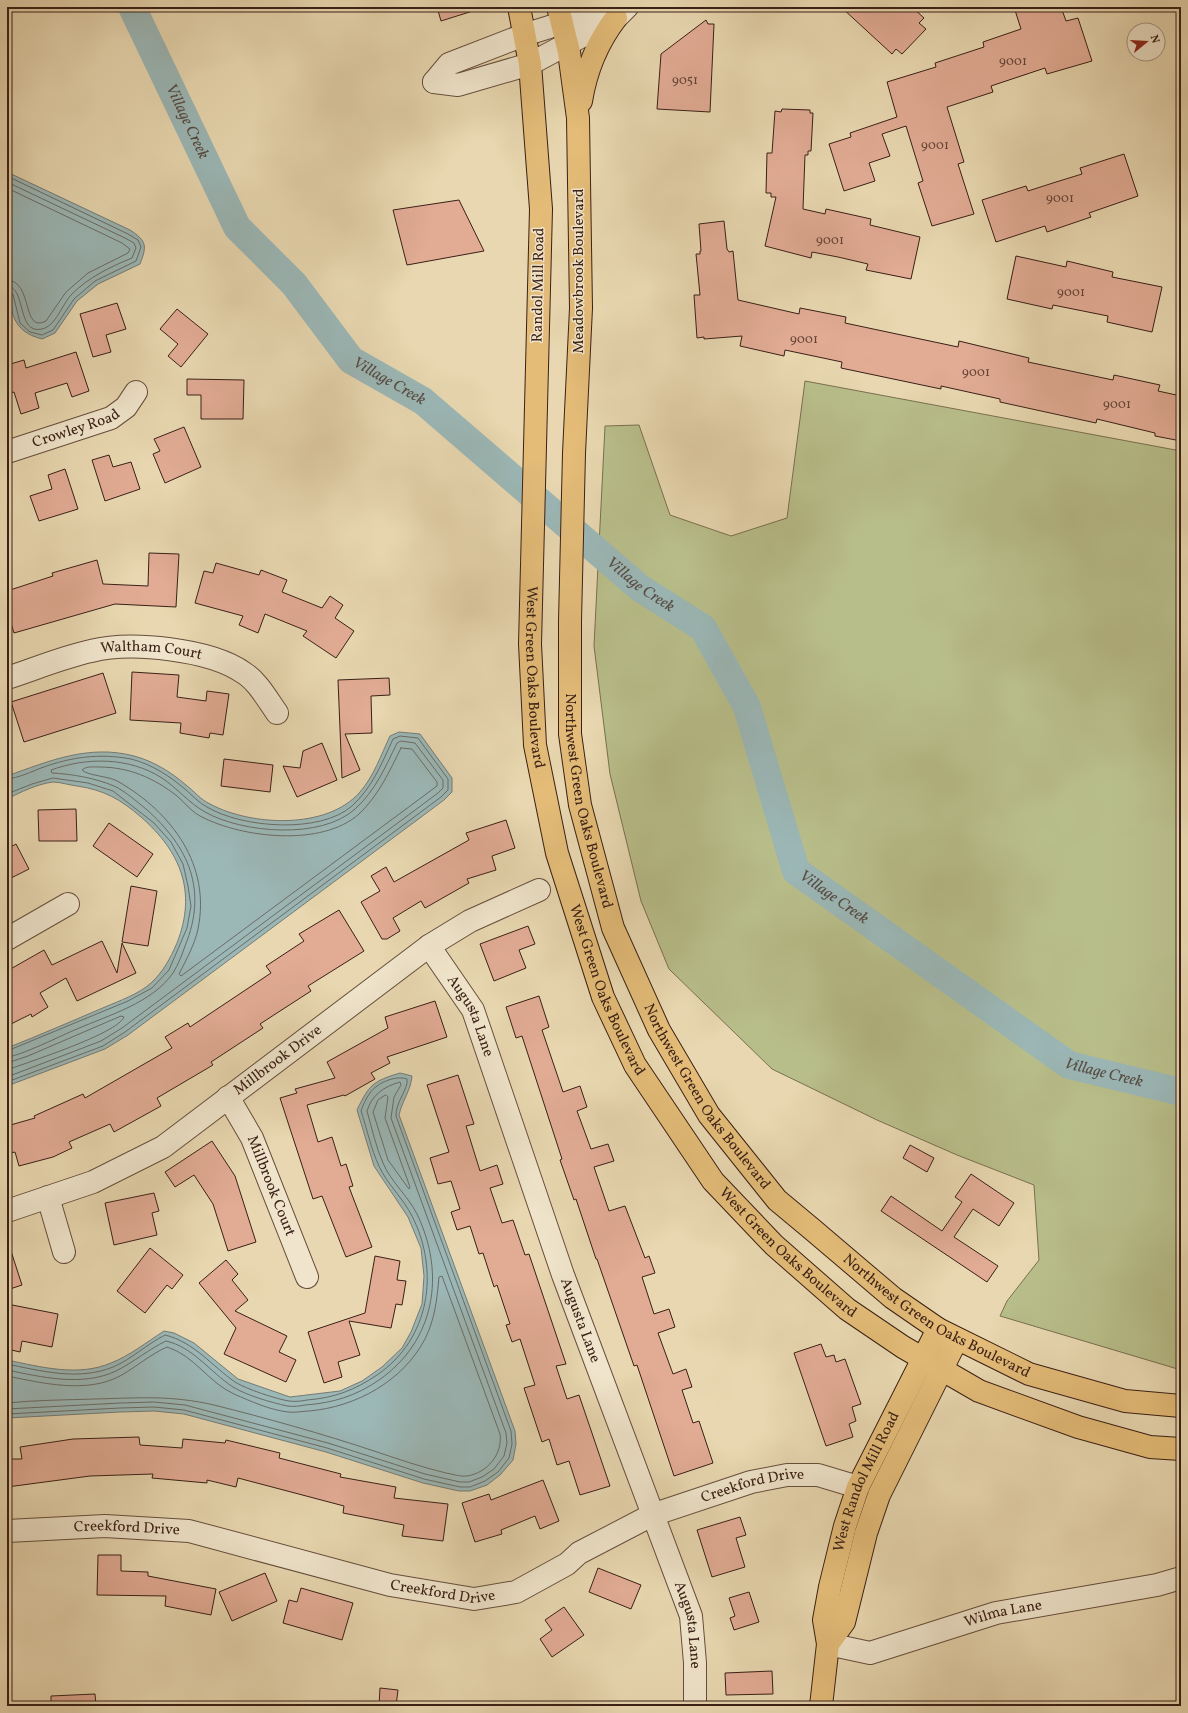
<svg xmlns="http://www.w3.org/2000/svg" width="1188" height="1713" font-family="Vollkorn,serif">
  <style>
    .green { fill: #b8be8a; stroke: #796f50 }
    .water { fill: #9bb7b6; stroke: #747b76 }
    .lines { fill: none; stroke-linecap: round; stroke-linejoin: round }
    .shore { stroke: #6a6c66; stroke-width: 1 }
    .river { stroke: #9bb7b6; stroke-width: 28 }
    .building { fill: #e1ab94; stroke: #3a2016 }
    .minor-casing { stroke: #664e3c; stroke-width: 24 }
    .major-casing { stroke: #3a2016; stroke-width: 24 }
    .minor { stroke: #f0e5cc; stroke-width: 22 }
    .major { stroke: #e4bc78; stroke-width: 22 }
    .labels { text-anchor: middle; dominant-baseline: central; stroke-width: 3; stroke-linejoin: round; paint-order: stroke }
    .number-label { font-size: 13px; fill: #644336 }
    .street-label { font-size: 15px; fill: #3a2016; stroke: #f0e5cc }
    .water-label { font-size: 16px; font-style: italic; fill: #574d46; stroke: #f0e5cc }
  </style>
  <rect width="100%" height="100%" fill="#e8d7b0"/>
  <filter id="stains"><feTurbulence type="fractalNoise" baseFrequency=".005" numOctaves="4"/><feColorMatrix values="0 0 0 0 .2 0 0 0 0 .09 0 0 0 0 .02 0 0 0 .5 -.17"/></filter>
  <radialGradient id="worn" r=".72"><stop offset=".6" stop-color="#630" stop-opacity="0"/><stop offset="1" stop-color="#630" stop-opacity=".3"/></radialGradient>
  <path class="green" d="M805 381 1181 451V1370L1000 1316 1007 1301 1039 1260 1034 1185 957 1155 877 1120 772 1069 669 969 641 901 610 774 594 646 605 426 639 425 670 515 731 536 787 518Z"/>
  <path class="water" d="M7 172 130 230C147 241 147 246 140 264L98 284 77 301 55 333 42 339C11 331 12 312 7 285Z
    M399 732 420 734 452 778V792L444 800 128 1035 105 1049 7 1086V1048C40 1035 72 1021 105 1007 119 1001 139 994 151 983 163 972 170 959 177 943 197 892 181 852 141 817 120 799 104 790 77 786 69 785 60 782 53 782 37 784 21 792 7 799V776C49 761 89 744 134 756 153 761 171 772 186 785 194 791 201 800 210 804 251 826 327 830 360 792 374 776 381 755 390 736Z
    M400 1073 412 1076C411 1090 402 1101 399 1115L515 1431 516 1444 513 1460 500 1475 487 1485 470 1491H459L423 1483 326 1452 184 1414 154 1411 120 1412 7 1418V1360C41 1367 78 1377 111 1363 129 1356 147 1342 164 1331L174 1333 194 1343 238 1379 290 1397 340 1391 362 1381 382 1367 402 1348 411 1332 422 1304 424 1276 421 1248 408 1217 374 1166 357 1110C369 1085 373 1081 400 1073Z"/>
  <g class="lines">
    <path class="shore" d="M7 176 128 234 138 240 141 247 136 261 95 281 74 299 53 330 42 335 30 332 20 323 13 294 7 291
      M7 182 125 238 134 243 136 248 132 258C110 267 89 277 72 294 62 304 56 326 42 329 16 335 27 287 7 286
      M7 188 122 243 130 249 128 253 88 273 66 292 46 321C21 334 34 281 7 280
      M401 748 412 749 437 782V786L181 976 179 974C186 960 195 944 198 929 211 865 172 813 119 782 110 776 88 776 82 770 86 766 93 767 99 767 129 767 154 778 177 796 185 803 193 813 202 817 243 838 322 847 359 814 379 795 389 772 401 748Z
      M7 779C18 778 31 772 41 768 71 757 99 753 131 759 151 764 170 776 186 790 192 795 199 803 207 807 242 828 320 834 352 806 372 788 382 763 393 739L400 736 418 738 448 779V790L441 797 125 1032 103 1046 7 1082
      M7 794 32 784 53 778 88 783 113 791 154 823 171 842 183 864 188 886 191 906 187 928 169 970 152 988 128 1001 7 1051
      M7 1057C21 1056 62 1035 77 1029 109 1015 152 1003 173 973 178 965 182 955 185 946 208 890 189 847 146 809 136 801 125 791 114 786 95 778 72 774 52 773L51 770C87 757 129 757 162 778 177 788 189 803 205 812 242 833 321 840 355 809 375 791 385 768 397 743L401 741 415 743 443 780V788L438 793 122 1028 101 1041 7 1077
      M7 1063 28 1056 121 1016 124 1017C117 1034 28 1062 7 1070
      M386 1095 388 1097 385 1118 410 1187 409 1189 388 1160 373 1112 378 1100Z
      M7 1364C41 1371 79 1381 113 1367 132 1359 147 1344 165 1335 194 1342 212 1366 235 1382 246 1389 276 1399 289 1401 295 1402 302 1401 307 1400 334 1398 355 1390 377 1375 430 1339 440 1271 412 1216 403 1198 387 1184 379 1166 371 1149 367 1129 361 1111 363 1105 366 1098 370 1093 377 1083 395 1075 407 1079 409 1088 395 1103 396 1116L511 1431 512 1444 509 1458 498 1472 485 1481 470 1487H460L424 1479 327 1448 184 1410 154 1407 120 1408 7 1414
      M7 1370C41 1377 82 1387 116 1371 134 1362 149 1349 166 1341 193 1347 210 1372 233 1387 248 1396 270 1402 287 1406 293 1407 300 1406 305 1405 333 1403 356 1396 379 1380 435 1341 446 1274 417 1214 408 1196 391 1182 383 1163 376 1147 372 1129 367 1111 372 1095 383 1087 400 1082L401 1085 394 1097 391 1118 506 1433 507 1443 504 1456 494 1469 482 1477 469 1482H460L425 1474 328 1443 185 1405 154 1402 120 1403 7 1409
      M7 1376C42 1383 86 1394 120 1376 136 1367 151 1354 167 1347 194 1355 209 1383 234 1394 250 1401 270 1410 288 1412 295 1413 303 1411 309 1411 356 1407 403 1381 425 1339 435 1319 437 1299 439 1277L442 1276 500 1434C503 1454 487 1473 467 1476 460 1477 453 1474 446 1473 421 1467 398 1459 374 1451 323 1434 266 1418 214 1405 171 1395 138 1398 94 1399 65 1400 36 1400 7 1403"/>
    <path class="river" id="s1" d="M132 7 237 227 294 284 351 360 423 401 640 588 703 628 747 707 796 871 1069 1065 1181 1092"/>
  </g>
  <path class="building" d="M437 7H475L476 10 441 21Z
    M841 7H912L924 18 919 23 926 29 902 54 896 49 892 54Z
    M1014 7H1061L1066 21 1078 18 1092 61 1047 74 1045 68 991 86 993 92 947 107 964 162 958 164 974 214 932 226 918 183 923 181 906 126 882 134 890 156 869 163 875 181 844 191 829 144 851 137 850 133 897 117 887 82 936 67 935 63 984 47 983 42 1021 29Z
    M706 20 708 24H714L710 112 657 109 661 54Z
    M782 109 810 110V113H813L811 151H808V155H805L803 209 825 214 826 209 871 219 870 225 920 237 911 279 866 270 868 264 838 257 812 252 811 258 765 246 776 197H771V193H766L767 153H772L775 111 781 112Z
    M1124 154 1138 196 1089 213 1091 217 1047 232 1045 226 996 242 982 200 1026 186 1028 191 1056 182 1082 174 1080 168Z
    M459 200 484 251 407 265 393 210Z
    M724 221 727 249 729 252 733 251 738 300 799 314 800 308 846 317 845 323 958 347 959 341 1029 358 1028 362 1113 380 1114 375 1160 385 1158 391 1181 396V441L1155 436V433L1097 419 1096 423 1000 402V399L941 386V389L841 368 842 362 785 350 784 356 740 346 742 336 704 339V337L697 338 694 295H700L696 254H700V251H701L699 224Z
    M1016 256 1066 267 1067 261 1088 266 1113 272 1112 277 1162 287 1152 332 1107 322 1108 316 1053 305 1052 309 1007 299Z
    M117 303 126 329 106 335 111 352 93 357 80 314Z
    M177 309 208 334 181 367 168 356 178 344 160 329Z
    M76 352 89 391 72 397 67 383 35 393 39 408 21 414 14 392 7 394V365L24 360 26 368Z
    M187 379 244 380 243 419H201V395H187Z
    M184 427 201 467 165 483 153 454 160 451 154 439Z
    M109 455 113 467 131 462 140 489 105 501 92 460Z
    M65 469 78 509 39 521 30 496 52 489 48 475Z
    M149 553 179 554 176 607 115 604 14 633 7 611V591L53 576 52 573 97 560 103 584 148 586Z
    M216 563 259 575 261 570 287 580 282 592 322 608 330 596 343 605 335 618 354 631 336 658 303 636 307 631 265 614 258 633 239 625 243 616 195 603 204 571 213 573Z
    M132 672 179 675 177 697 206 701 207 691 229 694 223 735 210 733 209 738 180 733 181 723 130 720Z
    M103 673 116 713 24 742 11 702Z
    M389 678 390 695 371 696 372 733 345 734 360 770 342 778 338 680Z
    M322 743 337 780 297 797 283 766 300 768 303 751Z
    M224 759 273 765 270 792 221 786Z
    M76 809 77 841H39L38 810Z
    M506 820 515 848 492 856 496 870 467 879 469 883 425 908 421 901 393 918 400 931 387 939H382L361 902 380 891 371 876 386 867 394 882 469 840 466 833Z
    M109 823 153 854 137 877 93 846Z
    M16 844 29 869 7 880V849Z
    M131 886 157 891 148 946 122 942Z
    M339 910 364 951 308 986 311 991 260 1024 263 1028 211 1062 213 1065 157 1098 161 1106 114 1132 110 1124 69 1142 72 1148 53 1157 19 1166 15 1152 7 1154V1126L35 1118 34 1116 83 1094 85 1098 172 1048 165 1037 188 1023 190 1027 271 973 266 966 304 941 299 934Z
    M528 926 535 944 519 950 526 968 494 981 480 944Z
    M102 941 117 973 122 943 136 973 77 1001 66 978 40 993 48 1007 32 1017 31 1014 7 1026V971L44 950 52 965Z
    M539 996 549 1027 542 1030 563 1092 580 1086 587 1107 577 1111 591 1149 608 1144 614 1161 594 1167 609 1211 625 1206 645 1258 649 1256 655 1273 642 1277 654 1314 669 1309 675 1327 658 1333 673 1374 686 1369 692 1387 682 1390 693 1423 699 1421 713 1463 674 1476 637 1365 634 1366 597 1259H596L576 1199 574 1200 560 1160 562 1159 522 1036 516 1038 506 1007Z
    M435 1001 447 1037 387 1057 390 1063 371 1073 375 1079 345 1096 344 1095 307 1105 318 1142 332 1137 341 1166 346 1164 353 1186 349 1187 372 1247 346 1257 322 1196 313 1199 280 1098 297 1093 295 1089 335 1078 327 1062 388 1028 385 1017Z
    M458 1075 474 1124 466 1126 480 1171 497 1165 503 1184 490 1188 502 1223 513 1220 525 1255 529 1254 566 1364 556 1366 567 1399 579 1395 610 1486 580 1495 569 1461 557 1465 549 1439 542 1442 524 1388 535 1385 520 1339 512 1342 506 1325 510 1324 497 1285 494 1287 483 1253 479 1254 470 1226 457 1230 451 1212 460 1209 451 1181 438 1184 430 1158 449 1152 427 1085Z
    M212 1141 235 1176 256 1242 228 1251 213 1204 194 1175 175 1187 165 1172Z
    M910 1145 934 1158 927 1172 903 1158Z
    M971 1174 1014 1203 999 1226 973 1209 954 1237 998 1266 987 1282 881 1211 891 1196 942 1231 962 1202 955 1197Z
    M154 1193 159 1211 152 1213 157 1235 114 1245 105 1203Z
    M7 1248H10L22 1285 7 1290Z
    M150 1248 183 1275 172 1289 167 1285 145 1313 117 1291Z
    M375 1256 400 1261 397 1280 406 1281 402 1305 396 1304 391 1328 349 1321 360 1355 338 1362 342 1377 324 1383 308 1332 365 1313Z
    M226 1260 238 1274 232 1280 248 1300 235 1311 287 1336 279 1352 296 1360 286 1382 224 1354 236 1328 199 1283Z
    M7 1304 58 1314 52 1347 22 1341 20 1352 7 1349Z
    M821 1344 826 1357 834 1355 836 1362 845 1359 861 1404 852 1407 856 1421 849 1424 853 1437 826 1446 794 1353Z
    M139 1437 140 1445 182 1448 183 1439 225 1443 226 1440 280 1453 279 1458 341 1474 340 1477 396 1487 394 1498 448 1504 443 1541 402 1536 404 1525 343 1513 344 1506 238 1478 236 1487 207 1480V1483L152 1478 153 1474 90 1476 7 1487V1459H22L20 1447 73 1439Z
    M543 1480 559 1521 540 1529 535 1516 501 1530 502 1534 475 1542 462 1503 489 1494 491 1500Z
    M740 1517 746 1535 736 1538 745 1567 712 1577 697 1530Z
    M98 1555H121V1571L148 1572V1576L216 1589 211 1615 165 1606 166 1596 97 1595Z
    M598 1568 641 1585 631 1609 589 1592Z
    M265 1573 277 1601 232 1621 219 1592Z
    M301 1588 353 1603 342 1640 283 1623 289 1600 297 1602Z
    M749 1592 759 1622 734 1630 730 1618 735 1616 729 1598Z
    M564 1607 584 1635 552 1657 540 1639 552 1630 545 1620Z
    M772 1671 773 1694 726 1695 725 1673Z
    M380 1688 398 1690 396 1706H379Z
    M95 1694 96 1706H51V1696Z"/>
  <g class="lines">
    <g class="minor-casing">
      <g id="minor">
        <path d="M434 82 458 85 530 64 616 18 627 7"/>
        <path d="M434 82 449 64 524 35 578 18 602 7"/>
        <path id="s2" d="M7 452 111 418 126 407 136 392"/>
        <path id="s3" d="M7 678C35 669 63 657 91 651 131 641 210 649 244 673 258 682 267 699 277 713"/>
        <path d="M7 939 68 904"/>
        <path id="s4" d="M429 946 473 1010 563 1275 691 1616 695 1663V1706"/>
        <path id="s5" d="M228 1097 252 1138 307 1277"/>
        <path d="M48 1197 64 1252"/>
        <path id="s6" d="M7 1211 93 1182 163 1147 429 946 470 921 539 890"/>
        <path id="s7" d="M7 1531 105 1526 189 1531 390 1585 474 1599 516 1592 567 1564 579 1553 652 1515 751 1482 787 1475H818L858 1487"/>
        <path id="s8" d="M828 1644 870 1653 996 1613 1157 1585 1181 1578"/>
      </g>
    </g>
    <g class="major-casing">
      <g id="major">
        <path id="s9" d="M519 7 530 64 541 209 530 644 535 745 557 853 603 997 635 1065 713 1181 774 1245 847 1309 903 1347 979 1391 1078 1427 1150 1447 1181 1449"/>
        <path id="s10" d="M558 7 569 52 578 118 581 308 574 453 570 621V734L580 805 613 928 659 1030 709 1115 777 1200 813 1230 893 1298 938 1329 1029 1374 1125 1401 1181 1406"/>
        <path d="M581 101C586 70 597 43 616 18"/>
        <path d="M828 1644 844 1622 866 1533 879 1495 957 1339"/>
        <path id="s11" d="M821 1706 828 1644 824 1620 830 1587 845 1526 858 1487 938 1329"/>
      </g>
    </g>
    <use href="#minor" class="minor"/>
    <use href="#major" class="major"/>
  </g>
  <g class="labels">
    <g class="number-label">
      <text x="1013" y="62">9001</text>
      <text x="685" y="81">9051</text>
      <text x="935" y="146">9001</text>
      <text x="1060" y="199">9001</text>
      <text x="830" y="241">9001</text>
      <text x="1071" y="293">9001</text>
      <text x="804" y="340">9001</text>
      <text x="976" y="373">9001</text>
      <text x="1117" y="405">9001</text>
    </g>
    <g class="street-label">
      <text transform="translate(579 271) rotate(-90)">Meadowbrook Boulevard</text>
      <text transform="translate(539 285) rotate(-89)">Randol Mill Road</text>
      <text stroke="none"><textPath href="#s2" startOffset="73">Crowley Road</textPath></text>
      <text stroke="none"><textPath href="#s3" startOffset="149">Waltham Court</textPath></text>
      <text stroke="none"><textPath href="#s9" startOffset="672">West Green Oaks Boulevard</textPath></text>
      <text stroke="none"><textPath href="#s10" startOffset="798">Northwest Green Oaks Boulevard</textPath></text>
      <text stroke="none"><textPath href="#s9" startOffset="996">West Green Oaks Boulevard</textPath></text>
      <text stroke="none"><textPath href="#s4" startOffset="82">Augusta Lane</textPath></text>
      <text stroke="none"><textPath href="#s6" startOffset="313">Millbrook Drive</textPath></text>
      <text stroke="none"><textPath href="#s10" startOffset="1122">Northwest Green Oaks Boulevard</textPath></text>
      <text stroke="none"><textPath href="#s5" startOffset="99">Millbrook Court</textPath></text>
      <text stroke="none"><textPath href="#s9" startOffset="1320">West Green Oaks Boulevard</textPath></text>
      <text stroke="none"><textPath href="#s10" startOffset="1446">Northwest Green Oaks Boulevard</textPath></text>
      <text stroke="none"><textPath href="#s4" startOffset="406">Augusta Lane</textPath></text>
      <text stroke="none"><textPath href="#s11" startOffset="232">West Randol Mill Road</textPath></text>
      <text stroke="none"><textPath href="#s7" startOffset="780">Creekford Drive</textPath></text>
      <text stroke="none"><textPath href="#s7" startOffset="120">Creekford Drive</textPath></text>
      <text stroke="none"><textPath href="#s7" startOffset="444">Creekford Drive</textPath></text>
      <text stroke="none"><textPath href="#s8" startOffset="182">Wilma Lane</textPath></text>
      <text stroke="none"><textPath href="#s4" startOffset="730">Augusta Lane</textPath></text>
    </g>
    <g class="water-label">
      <text stroke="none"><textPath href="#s1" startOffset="127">Village Creek</textPath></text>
      <text stroke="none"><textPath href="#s1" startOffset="463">Village Creek</textPath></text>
      <text stroke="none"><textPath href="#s1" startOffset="787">Village Creek</textPath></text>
      <text stroke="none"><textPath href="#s1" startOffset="1171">Village Creek</textPath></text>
      <text stroke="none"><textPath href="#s1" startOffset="1495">Village Creek</textPath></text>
    </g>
  </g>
  <rect width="1188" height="1713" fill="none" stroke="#e8d7b0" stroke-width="24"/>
  <rect x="8" y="8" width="1172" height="1697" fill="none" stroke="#3a2016" stroke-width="2"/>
  <rect x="12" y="12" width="1164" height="1689" fill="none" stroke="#3a2016"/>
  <g transform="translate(1146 42) rotate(72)"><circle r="19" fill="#f0e5cc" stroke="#a79683"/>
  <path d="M0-3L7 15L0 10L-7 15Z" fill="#8f2418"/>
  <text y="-6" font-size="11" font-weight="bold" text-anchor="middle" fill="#3a2016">N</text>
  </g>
  <rect width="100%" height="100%" filter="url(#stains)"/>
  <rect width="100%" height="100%" fill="url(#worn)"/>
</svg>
